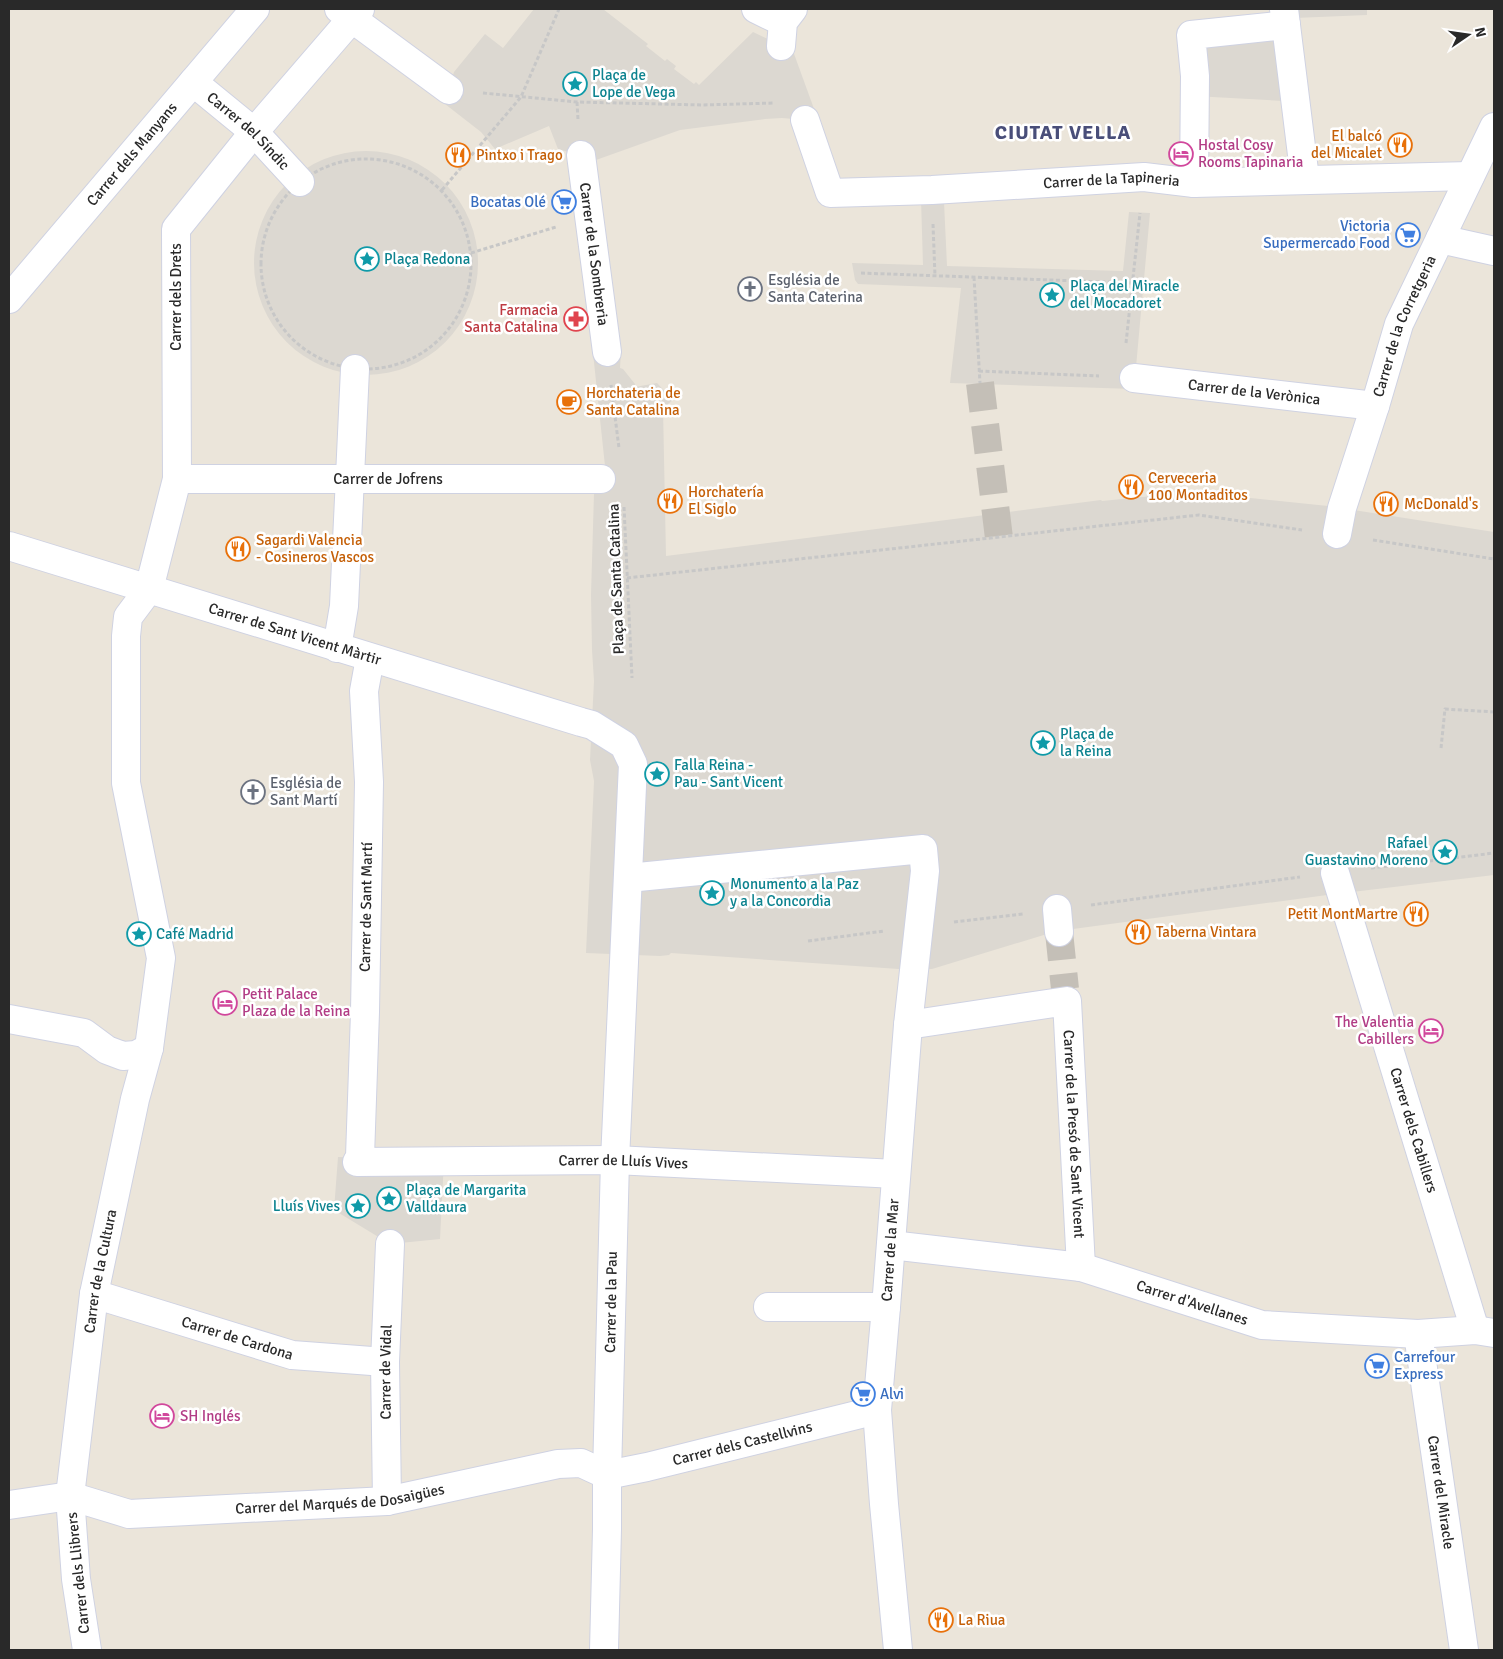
<svg xmlns="http://www.w3.org/2000/svg" width="1503" height="1659" font-family="Signika,sans-serif">
  <style>
    .plaza { fill: #dcd8d1 }
    .lines { fill: none; stroke-linecap: round; stroke-linejoin: round }
    .street-tunnel { stroke: #c4bfb7; stroke-width: 28; stroke-dasharray: 28 14; stroke-linecap: butt }
    .street-casing { stroke: #cfd2e2; stroke-width: 30 }
    .secondary-casing { stroke: #cfd2e2; stroke-width: 30 }
    .path { stroke: #c7c7c7; stroke-width: 3; stroke-dasharray: 4 2.5; stroke-linecap: butt }
    .street { stroke: #fff; stroke-width: 28 }
    .secondary { stroke: #fff; stroke-width: 28 }
    .labels { text-anchor: middle; dominant-baseline: central; stroke-width: 5; stroke-linejoin: round; paint-order: stroke }
    .culture-label { font-size: 15px; fill: #0d838f; stroke: #fff; text-anchor: start }
    .street-label { font-size: 15px; fill: #292929; stroke: #fff }
    .food-label { font-size: 15px; fill: #c56008; stroke: #fff; text-anchor: start }
    .hotel-label { font-size: 15px; fill: #b23c85; stroke: #fff; text-anchor: start }
    .shop-label { font-size: 15px; fill: #366cbe; stroke: #fff; text-anchor: end }
    .worship-label { font-size: 15px; fill: #5b616d; stroke: #fff; text-anchor: start }
    .health-label { font-size: 15px; fill: #be3a42; stroke: #fff; text-anchor: end }
    .district-label { font-size: 20px; font-weight: bold; letter-spacing: 1px; fill: #494e79; stroke: #fff }
  </style>
  <rect width="100%" height="100%" fill="#ebe5da"/>
  <path class="plaza" d="M534 9H603L648 44 646 46 665 61 667 59 676 66 674 69 694 84 696 82 699 85 753 32 793 51 817 117 805 120 782 118 765 119 680 130 596 160 558 149 549 126 495 149 481 132 445 104 454 72 485 34 503 48Z
    M1274 9H1367V15L1295 18 1284 101 1194 96 1185 29 1276 19Z
    M254 263a112 112 0 1 1 224 0a112 112 0 1 1-224 0Z
    M921 199 944 202 947 266 1123 271 1129 212 1150 213 1134 389 950 383 961 288 858 284 855 280 852 263 923 265Z
    M621 351 620 368 623 369 635 384V387L657 383 673 400 663 408 666 556 1101 500 1102 501 1193 492 1328 506 1494 532V875L1327 895 1073 929 1047 934 932 969 913 970 671 953 669 955 660 956 586 953 594 781 590 760 594 681 592 650 591 595 594 493 605 466 593 353Z
    M338 1157 444 1160 440 1239 390 1244 334 1210Z"/>
  <g class="lines">
    <path class="street-tunnel" d="M980 383 999 538
      M1059 932 1065 989"/>
    <g class="street-casing">
      <g id="street">
        <path d="M339 9 449 90"/>
        <path d="M756 9 783 22"/>
        <path d="M1284 9 1305 179"/>
        <path d="M781 46 783 22 793 9"/>
        <path id="s1" d="M193 82 254 132 300 182"/>
        <path id="s2" d="M805 120 830 193 932 190 1144 177 1194 183 1470 176"/>
        <path id="s3" d="M581 155 607 352"/>
        <path d="M1194 183 1195 76 1191 35 1286 25"/>
        <path d="M1440 239 1494 251"/>
        <path id="s4" d="M9 299 255 9"/>
        <path id="s5" d="M1134 378 1375 406"/>
        <path id="s6" d="M177 479H601"/>
        <path id="s7" d="M1337 534 1342 508 1375 406 1399 324 1494 127"/>
        <path id="s8" d="M9 546 581 722 592 725 624 745 633 764 615 1160 607 1475"/>
        <path d="M337 648 344 606 355 369"/>
        <path id="s9" d="M370 658 364 691 369 782 365 1012 360 1157 357 1162 615 1160 896 1174"/>
        <path id="s10" d="M1335 873 1475 1330"/>
        <path d="M628 878 923 849 925 871 908 1025 886 1307 877 1410 884 1504 898 1650"/>
        <path d="M1057 909 1059 932"/>
        <path d="M9 1019 84 1033 107 1050 123 1056 136 1055 149 1048"/>
        <path id="s11" d="M908 1025 1067 1001 1081 1267"/>
        <path id="s12" d="M891 1245 1081 1267 1262 1325 1418 1334 1475 1330 1494 1333"/>
        <path id="s13" d="M94 1294 292 1355 385 1362"/>
        <path d="M768 1307H886"/>
        <path id="s14" d="M1418 1334 1464 1650"/>
        <path id="s15" d="M607 1475 647 1467 877 1410"/>
        <path id="s16" d="M387 1501 385 1362 390 1244"/>
        <path id="s17" d="M9 1505 70 1496 129 1514 387 1501 558 1464 581 1463 607 1475"/>
        <path id="s18" d="M87 1650 76 1579 70 1496 94 1294 135 1099 149 1048 161 958 126 783V636L128 617 149 589 177 479 176 229 254 132 360 9"/>
      </g>
    </g>
    <g class="secondary-casing">
      <path id="secondary" d="M604 1650 607 1529V1475"/>
    </g>
    <path class="path" d="M483 93 577 102 703 105 773 103
      M577 102 578 120
      M261 264a105 105 0 1 1 210 0a105 105 0 1 1-210 0Z
      M442 190 521 97 559 9
      M933 224 935 276
      M471 253 556 227
      M861 273 1132 283
      M974 277 980 383
      M1126 343 1140 213
      M979 371 1099 376
      M611 385 619 448
      M624 507 632 678
      M1373 540 1494 559
      M627 578 1199 515 1302 530
      M1441 748 1445 709 1494 712
      M1371 868 1494 853
      M1091 905 1300 877
      M954 922 1023 914
      M808 941 884 931"/>
    <use href="#street" class="street"/>
    <use href="#secondary" class="secondary"/>
  </g>
  <defs>
    <g id="sight-ring" transform="scale(1.25)"><circle r="9.5" fill="#fff" stroke="#0f9aa8" stroke-width="1.5"/><path d="M0-6L1.8-2.2L6-1.7L2.9 1.2L3.7 5.4L0 3.3L-3.7 5.4L-2.9 1.2L-6-1.7L-1.8-2.2Z" fill="#0f9aa8"/></g>
    <g id="restaurant-ring" transform="scale(1.25)"><circle r="9.5" fill="#fff" stroke="#e8710a" stroke-width="1.5"/><path d="M-5-6h1v4h1v-4h1v4h1v-4h1v5L-1.5 .5V6h-2V.5L-5-1ZM5-6V6H3V1.5H1.5Q1.5-4 5-6Z" fill="#e8710a"/></g>
    <g id="hotel-ring" transform="scale(1.25)"><circle r="9.5" fill="#fff" stroke="#d1479c" stroke-width="1.5"/><path d="M-6-4.5h1.5V1H6V5H4.5V3h-9V5H-6ZM-4 0a1.8 1.8 0 1 1 3.6 0ZM.5 0V-2.5h3Q6-2.5 6 0Z" fill="#d1479c"/></g>
    <g id="supermarket-ring" transform="scale(1.25)"><circle r="9.5" fill="#fff" stroke="#3f7fe0" stroke-width="1.5"/><path d="M-6-5.5h2.5l.6 2H6L4.5 2H-2.5L-4.4-4H-6ZM-1.5 3.2a1.3 1.3 0 1 0 .1 0ZM3 3.2a1.3 1.3 0 1 0 .1 0Z" fill="#3f7fe0"/></g>
    <g id="church-ring" transform="scale(1.25)"><circle r="9.5" fill="#fff" stroke="#6b7280" stroke-width="1.5"/><path d="M-1.2-6h2.4v3.5h3.3v2.4h-3.3V6h-2.4V-.1h-3.3v-2.4h3.3Z" fill="#6b7280"/></g>
    <g id="pharmacy-ring" transform="scale(1.25)"><circle r="9.5" fill="#fff" stroke="#e0444e" stroke-width="1.5"/><path d="M-2-6h4v4h4v4h-4v4h-4v-4h-4v-4h4Z" fill="#e0444e"/></g>
    <g id="cafe-ring" transform="scale(1.25)"><circle r="9.5" fill="#fff" stroke="#e8710a" stroke-width="1.5"/><path d="M-5.5-4.5H6V0H3Q3 3.5 0 3.5H-2.5Q-5.5 3.5-5.5 0ZM3-3.2v2h1.7v-2ZM-6 4.5H4V6H-6Z" fill="#e8710a"/></g>
  </defs>
  <g fill-rule="evenodd">
    <use href="#sight-ring" x="575" y="84"/>
    <use href="#restaurant-ring" x="1400" y="145"/>
    <use href="#hotel-ring" x="1181" y="154"/>
    <use href="#restaurant-ring" x="458" y="155"/>
    <use href="#supermarket-ring" x="564" y="202"/>
    <use href="#supermarket-ring" x="1408" y="235"/>
    <use href="#sight-ring" x="367" y="259"/>
    <use href="#church-ring" x="750" y="289"/>
    <use href="#sight-ring" x="1052" y="295"/>
    <use href="#pharmacy-ring" x="576" y="319"/>
    <use href="#cafe-ring" x="569" y="402"/>
    <use href="#restaurant-ring" x="1131" y="487"/>
    <use href="#restaurant-ring" x="670" y="501"/>
    <use href="#restaurant-ring" x="1386" y="504"/>
    <use href="#restaurant-ring" x="238" y="549"/>
    <use href="#sight-ring" x="1043" y="743"/>
    <use href="#sight-ring" x="657" y="774"/>
    <use href="#church-ring" x="253" y="792"/>
    <use href="#sight-ring" x="1445" y="852"/>
    <use href="#sight-ring" x="712" y="893"/>
    <use href="#restaurant-ring" x="1416" y="914"/>
    <use href="#restaurant-ring" x="1138" y="932"/>
    <use href="#sight-ring" x="139" y="934"/>
    <use href="#hotel-ring" x="225" y="1003"/>
    <use href="#hotel-ring" x="1431" y="1031"/>
    <use href="#sight-ring" x="389" y="1199"/>
    <use href="#sight-ring" x="358" y="1206"/>
    <use href="#supermarket-ring" x="1377" y="1366"/>
    <use href="#supermarket-ring" x="863" y="1394"/>
    <use href="#hotel-ring" x="162" y="1416"/>
    <use href="#restaurant-ring" x="941" y="1620"/>
  </g>
  <g class="labels">
    <g class="culture-label">
      <text x="592" y="75">Plaça de<tspan x="592" dy="17">Lope de Vega</tspan></text>
      <text x="384" y="259">Plaça Redona</text>
      <text x="1070" y="286">Plaça del Miracle<tspan x="1070" dy="17">del Mocadoret</tspan></text>
      <text x="1060" y="734">Plaça de<tspan x="1060" dy="17">la Reina</tspan></text>
      <text x="674" y="765">Falla Reina -<tspan x="674" dy="17">Pau - Sant Vicent</tspan></text>
      <text x="1428" y="843" text-anchor="end">Rafael<tspan x="1428" dy="17">Guastavino Moreno</tspan></text>
      <text x="730" y="884">Monumento a la Paz<tspan x="730" dy="17">y a la Concordia</tspan></text>
      <text x="156" y="934">Café Madrid</text>
      <text x="406" y="1190">Plaça de Margarita<tspan x="406" dy="17">Valldaura</tspan></text>
      <text x="340" y="1206" text-anchor="end">Lluís Vives</text>
    </g>
    <g class="street-label">
      <text stroke="none"><textPath href="#s1" startOffset="74">Carrer del Síndic</textPath></text>
      <text stroke="none"><textPath href="#s4" startOffset="190">Carrer dels Manyans</textPath></text>
      <text stroke="none"><textPath href="#s2" startOffset="359">Carrer de la Tapineria</textPath></text>
      <text stroke="none"><textPath href="#s3" startOffset="100">Carrer de la Sombreria</textPath></text>
      <text transform="translate(176 297) rotate(-90)">Carrer dels Drets</text>
      <text stroke="none"><textPath href="#s7" startOffset="219">Carrer de la Corretgeria</textPath></text>
      <text stroke="none"><textPath href="#s5" startOffset="121">Carrer de la Verònica</textPath></text>
      <text stroke="none"><textPath href="#s6" startOffset="211">Carrer de Jofrens</textPath></text>
      <text transform="translate(616 579) rotate(-92)">Plaça de Santa Catalina</text>
      <text stroke="none"><textPath href="#s8" startOffset="299">Carrer de Sant Vicent Màrtir</textPath></text>
      <text transform="translate(366 907) rotate(-89)">Carrer de Sant Martí</text>
      <text stroke="none"><textPath href="#s10" startOffset="269">Carrer dels Cabillers</textPath></text>
      <text stroke="none"><textPath href="#s11" startOffset="294">Carrer de la Presó de Sant Vicent</textPath></text>
      <text stroke="none"><textPath href="#s9" startOffset="772">Carrer de Lluís Vives</textPath></text>
      <text transform="translate(890 1250) rotate(-86)">Carrer de la Mar</text>
      <text stroke="none"><textPath href="#s18" startOffset="382">Carrer de la Cultura</textPath></text>
      <text transform="translate(611 1302) rotate(-89)">Carrer de la Pau</text>
      <text stroke="none"><textPath href="#s12" startOffset="308">Carrer d'Avellanes</textPath></text>
      <text stroke="none"><textPath href="#s13" startOffset="150">Carrer de Cardona</textPath></text>
      <text stroke="none"><textPath href="#s16" startOffset="129">Carrer de Vidal</textPath></text>
      <text stroke="none"><textPath href="#s15" startOffset="139">Carrer dels Castellvins</textPath></text>
      <text stroke="none"><textPath href="#s14" startOffset="160">Carrer del Miracle</textPath></text>
      <text stroke="none"><textPath href="#s17" startOffset="335">Carrer del Marqués de Dosaigües</textPath></text>
      <text transform="translate(78 1573) rotate(-96)">Carrer dels Llibrers</text>
    </g>
    <g class="food-label">
      <text x="1382" y="136" text-anchor="end">El balcó<tspan x="1382" dy="17">del Micalet</tspan></text>
      <text x="476" y="155">Pintxo i Trago</text>
      <text x="586" y="393">Horchateria de<tspan x="586" dy="17">Santa Catalina</tspan></text>
      <text x="1148" y="478">Cerveceria<tspan x="1148" dy="17">100 Montaditos</tspan></text>
      <text x="688" y="492">Horchatería<tspan x="688" dy="17">El Siglo</tspan></text>
      <text x="1404" y="504">McDonald's</text>
      <text x="256" y="540">Sagardi Valencia<tspan x="256" dy="17">- Cosineros Vascos</tspan></text>
      <text x="1398" y="914" text-anchor="end">Petit MontMartre</text>
      <text x="1156" y="932">Taberna Vintara</text>
      <text x="958" y="1620">La Riua</text>
    </g>
    <g class="hotel-label">
      <text x="1198" y="145">Hostal Cosy<tspan x="1198" dy="17">Rooms Tapinaria</tspan></text>
      <text x="242" y="994">Petit Palace<tspan x="242" dy="17">Plaza de la Reina</tspan></text>
      <text x="1414" y="1022" text-anchor="end">The Valentia<tspan x="1414" dy="17">Cabillers</tspan></text>
      <text x="180" y="1416">SH Inglés</text>
    </g>
    <g class="shop-label">
      <text x="546" y="202">Bocatas Olé</text>
      <text x="1390" y="226">Victoria<tspan x="1390" dy="17">Supermercado Food</tspan></text>
      <text x="1394" y="1357" text-anchor="start">Carrefour<tspan x="1394" dy="17">Express</tspan></text>
      <text x="880" y="1394" text-anchor="start">Alvi</text>
    </g>
    <g class="worship-label">
      <text x="768" y="280">Església de<tspan x="768" dy="17">Santa Caterina</tspan></text>
      <text x="270" y="783">Església de<tspan x="270" dy="17">Sant Martí</tspan></text>
    </g>
    <g class="health-label">
      <text x="558" y="310">Farmacia<tspan x="558" dy="17">Santa Catalina</tspan></text>
    </g>
    <g class="district-label">
      <text x="1063" y="132">CIUTAT VELLA</text>
    </g>
  </g>
  <rect width="1503" height="1659" fill="none" stroke="#292929" stroke-width="20"/>
  <g transform="translate(1468 35) rotate(77)" stroke="#ffffff" stroke-width="4" paint-order="stroke">
  <path d="M0-4L9 19L0 12L-9 19Z" fill="#292929"/>
  <text y="-8" font-size="14" font-weight="bold" text-anchor="middle" fill="#292929">N</text>
  </g>
</svg>
